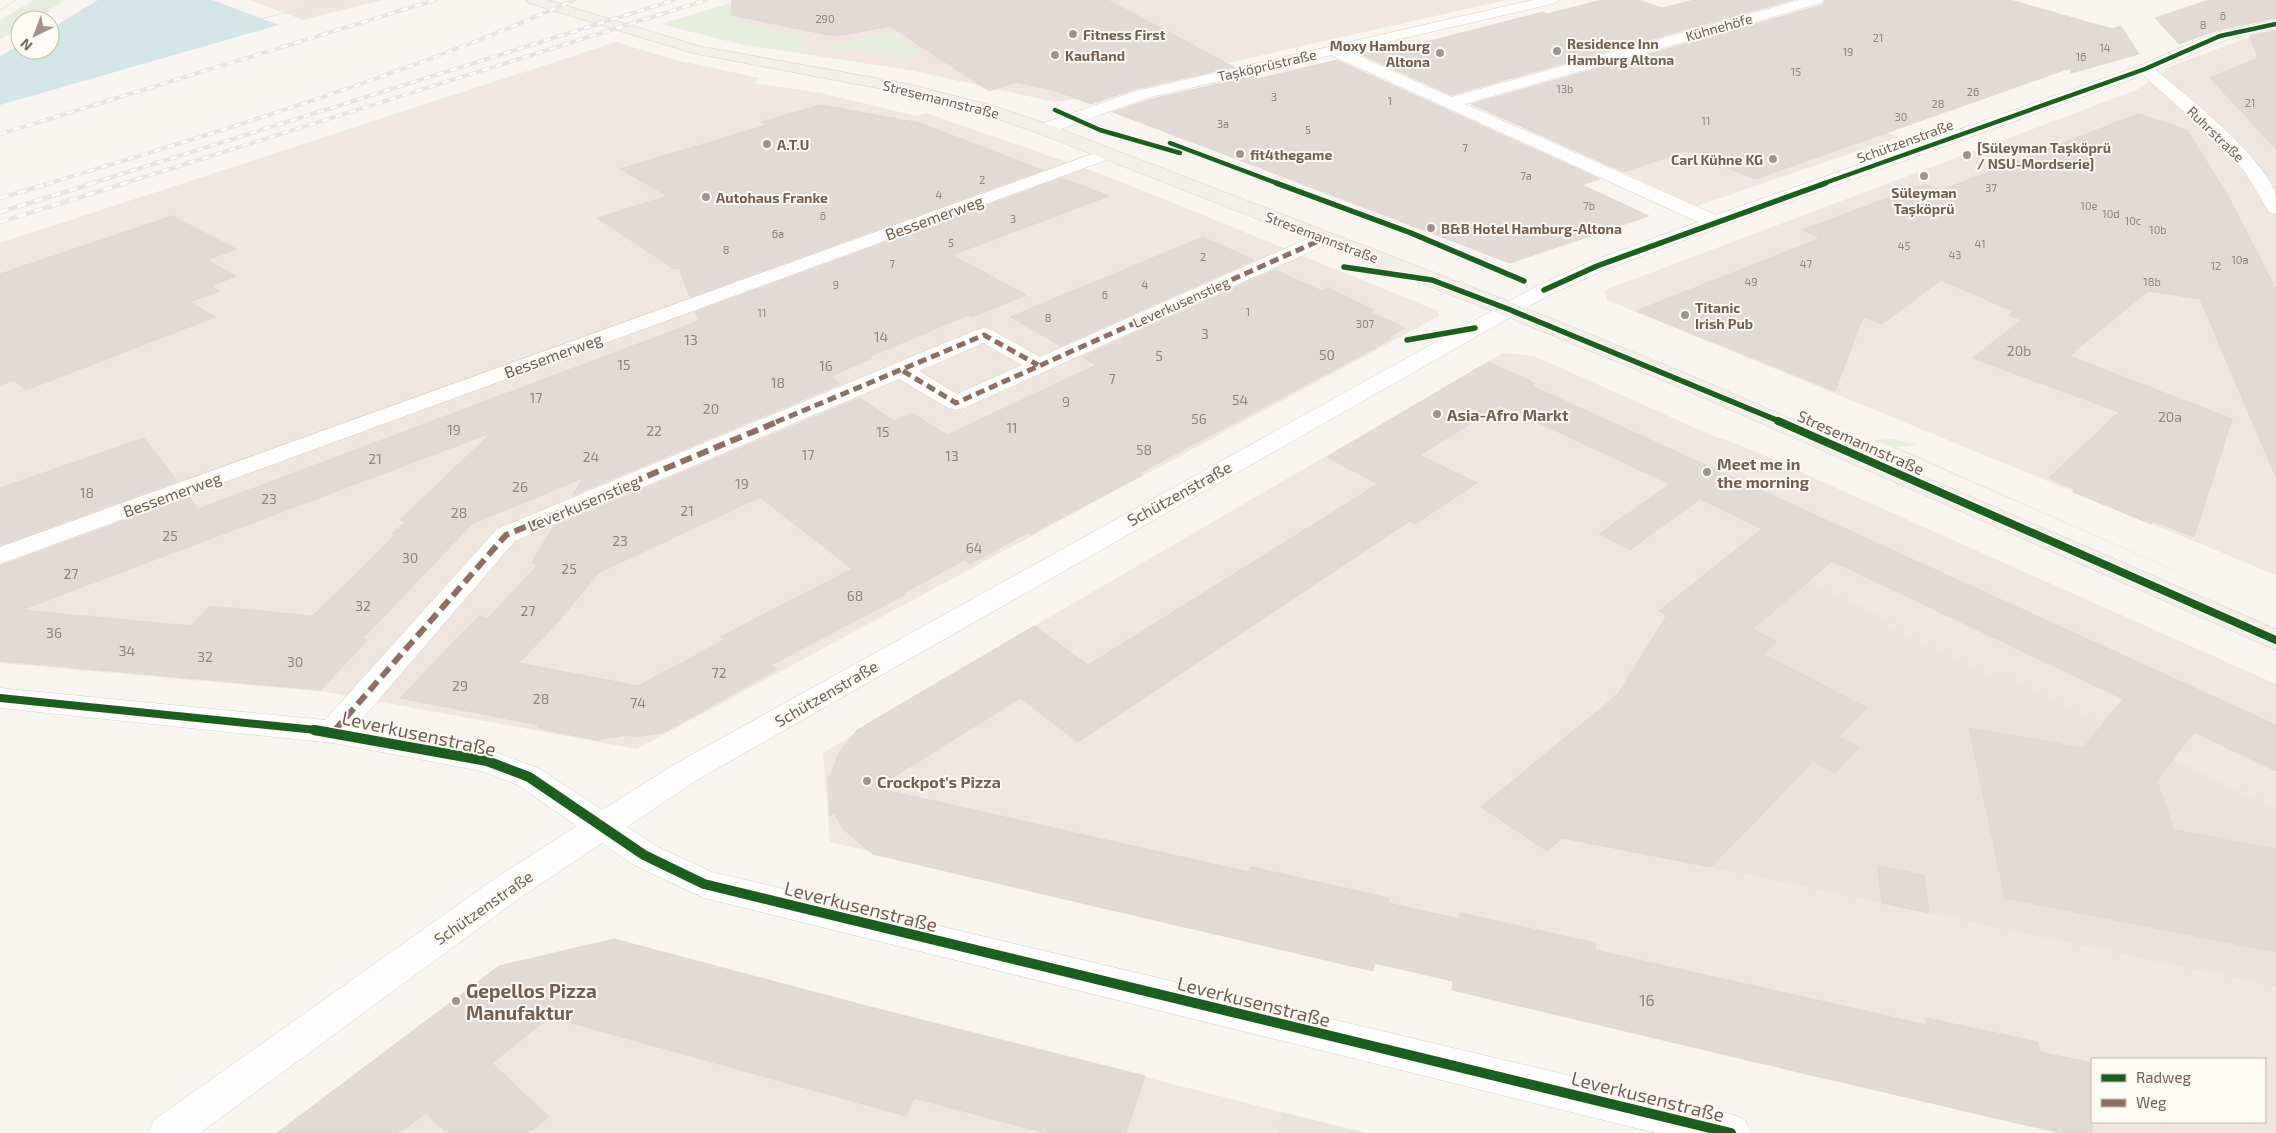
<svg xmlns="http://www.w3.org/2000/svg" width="2276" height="1133" font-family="'Exo 2',sans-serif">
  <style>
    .residential { fill: #efe7df; fill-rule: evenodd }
    .commercial { fill: #f1e5df }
    .industrial { fill: #e9e3df }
    .green { fill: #e6eddc }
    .water { fill: #d3e5e6 }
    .building { fill: #e1dad6; stroke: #e0d8d3; fill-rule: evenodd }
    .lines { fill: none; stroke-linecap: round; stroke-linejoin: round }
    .minor-casing { stroke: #d5d0cb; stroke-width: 1 }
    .primary-casing { stroke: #d8d1cd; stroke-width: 1 }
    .minor { fill: #fefdfd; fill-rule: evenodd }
    .primary { fill: #f2eee8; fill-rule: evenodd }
    .tram { stroke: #e5e3e6; stroke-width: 1 }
    .rail-far1-casing { stroke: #e5e3e6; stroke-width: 4 }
    .rail-casing { stroke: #e5e3e6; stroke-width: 4.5 }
    .rail-far1 { stroke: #fdf9f3; stroke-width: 2.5; stroke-dasharray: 7; stroke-linecap: butt }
    .rail { stroke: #fdf9f3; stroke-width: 3; stroke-dasharray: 9; stroke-linecap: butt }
    .quiet-far2 { stroke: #8d6e63; stroke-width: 5; stroke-dasharray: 9 5; stroke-linecap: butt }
    .quiet-far1 { stroke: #8d6e63; stroke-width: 6; stroke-dasharray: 12 6; stroke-linecap: butt }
    .quiet { stroke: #8d6e63; stroke-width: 8; stroke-dasharray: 16 8; stroke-linecap: butt }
    .cycleway-far3-casing { stroke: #fdf9f3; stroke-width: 6 }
    .cycleway-far2-casing { stroke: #fdf9f3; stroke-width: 8 }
    .cycleway-far1-casing { stroke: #fdf9f3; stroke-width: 11 }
    .cycleway-casing { stroke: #fdf9f3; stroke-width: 13 }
    .cycleway-far3 { stroke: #1b5e20; stroke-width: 4.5 }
    .cycleway-far2 { stroke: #1b5e20; stroke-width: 5.5 }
    .cycleway-far1 { stroke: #1b5e20; stroke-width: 8 }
    .cycleway { stroke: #1b5e20; stroke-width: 10 }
    .poi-dot { fill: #a29289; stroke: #fdf9f3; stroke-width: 2 }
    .labels { text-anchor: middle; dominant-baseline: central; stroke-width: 4; stroke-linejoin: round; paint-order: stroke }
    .far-number-label { font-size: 11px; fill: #918076 }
    .far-street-label { font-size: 14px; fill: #735e52; stroke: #fdf9f3 }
    .far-poi-label { font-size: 14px; font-weight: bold; fill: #735e52; stroke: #fdf9f3; text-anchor: start }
    .number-label { font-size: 14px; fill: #918076 }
    .street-label { font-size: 16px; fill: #735e52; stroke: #fdf9f3 }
    .poi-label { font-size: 16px; font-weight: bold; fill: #735e52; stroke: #fdf9f3; text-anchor: start }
    .near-number-label { font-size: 16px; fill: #918076 }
    .near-street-label { font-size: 19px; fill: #735e52; stroke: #fdf9f3 }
    .near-poi-label { font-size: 19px; font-weight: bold; fill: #735e52; stroke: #fdf9f3; text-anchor: start }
  </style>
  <rect width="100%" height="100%" fill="#f8f4f0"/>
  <path class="residential" d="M2276 30V575L1607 300 1605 290 2136 90 2169 67 2252 36Z
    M926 113 1107 176 1438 311 1439 316 637 749 327 692 0 663V427L93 398 325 304 597 218 626 237 871 131Z
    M1503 353 1534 356 1711 435 1742 446 2276 684V808L2007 677 2002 682 1887 626 1891 622 1739 548 1659 611 1667 615 1618 694 1537 761 1547 851 1562 838 1677 860 2276 987V1133H2061L1760 1064 1452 990 1453 982 1440 978 1375 963 1373 971 1058 898 830 842 823 753 1034 626ZM2092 1059H2265V1122H2092Z
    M556 953 729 970 1282 1112 1276 1133H277L499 966Z"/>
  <path class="commercial" d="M250 0H383L303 20Z
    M742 0H1506L1121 87 1077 99 1055 102 909 70 740 44 661 24Z
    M616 42 675 60 760 78 753 83 821 93 917 116 871 131 719 206 626 237 597 218 325 304 93 398 0 427V243Z
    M1754 85 1898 137 1697 206 1563 145Z"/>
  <path class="industrial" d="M1738 548 1892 622 1887 626 2002 682 2007 677 2276 808V987L1677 860 1562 838 1547 851 1481 807 1618 694 1666 616 1659 611Z
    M1282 1112 1367 1133H1276Z"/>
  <path class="green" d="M34 0H65L35 20H20V28L0 39V20Z
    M742 0 746 7 729 17 751 24 795 33 808 50 828 57 740 44 661 24Z
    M894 32 922 51 911 59 841 49 833 44Z
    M1894 439 1917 445 1896 447 2276 615 1875 440Z"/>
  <path class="water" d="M98 0H212L279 25 0 105V56L20 45V50H50V29Z"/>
  <path class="building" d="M732 0H1108L1234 67 1136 89 1091 104 1056 91 1016 82 989 91 890 26 843 35H828L731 15Z
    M1602 0H1638L1662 8 1694 0H1793L1451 95 1360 54 1398 46 1403 48 1543 12 1547 14Z
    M1825 0H2010L2112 29 2121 26 2139 54 2071 73 2070 68 1755 179 1686 151 1623 172 1471 104 1822 5Z
    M2209 0H2276V18L2215 31 2179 44 2155 18Z
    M2276 30V149L2210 78 2258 58 2250 36Z
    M1337 60 1600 179 1582 185 1649 216 1510 263 1113 112 1148 100 1252 76 1257 79Z
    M821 105 920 123 1042 170 690 297 679 268 674 269 597 218 668 196 620 169 767 125 761 122Z
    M2138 114 2187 130 2228 196 2276 289V477L2200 299 2148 291 2069 356 2232 419 2194 537 2154 521 2151 524 2073 492 2075 489 2049 478 2119 412 1972 358 2022 320 2009 315 2013 311 1941 280 1882 324 1863 317 1835 391 1636 311 1820 238 1802 230 1925 184 1942 190Z
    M1062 178 1109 196 952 255 1026 295 972 317 969 315 870 356 872 358 830 377 840 384 573 495 583 478 472 524 362 639 367 640 321 690 0 661V566L189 497 198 509 699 321 695 312ZM491 433 400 520 406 521 392 534 395 535 313 616 210 606 191 626 21 610Z
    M172 216 236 249 207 260 236 276 211 286 220 291 190 302 215 317 26 390 14 380 0 385V274Z
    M1203 237 1254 260 1061 346 1010 317Z
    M1275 270 1322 291 1328 288 1374 310 1370 312 1405 328 1389 337 1391 338 1379 345H1381L1139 473 1142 475 1031 534 1029 532 970 564 964 560 904 593 906 594 771 665 777 669 665 732 636 737 627 735 596 740 537 728 539 725 400 698 479 616 488 618 537 566 532 562 553 527 860 398 894 421 912 413 947 435 1096 365 1082 357ZM760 497 852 569 720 637 724 640 638 686 519 663 559 621 598 573Z
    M1488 362 1535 383 1532 386 2276 725V771L2194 732 2157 781 2174 830 2276 849V952L2005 898 1969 728 2083 748 2123 699 1832 561 1753 629 1777 642 1763 654 1867 708 1838 737 1859 747 1835 773 1813 762 1711 867 1562 838 1547 851 1481 807 1618 694 1667 615 1659 611 1762 529 1700 499 1630 550 1599 534 1670 484 1500 405 1420 455 1477 483 1415 524 1410 521 1078 742 1020 698 876 788 1249 872 1251 867 1389 898 1388 903 1459 919 1460 913 1595 943V950L1927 1025 1926 1018 2038 1042 2040 1052 2092 1063V1133H2061L1999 1119 1452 990 1453 981 1374 963 1373 971 873 854 844 830 834 813 830 816 828 777H830L839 753 857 730 1034 626 1088 665 1378 484 1327 457Z
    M144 438 177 481 0 545V488Z
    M1878 866 1924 875 1929 913 1882 903Z
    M614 939 866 1006 1145 1076 1126 1133H1045L914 1098 906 1116 550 1017 492 1063 549 1117 528 1133H446L426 1113 398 1133H277L499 966Z"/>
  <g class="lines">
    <g class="minor-casing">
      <path id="minor" d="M1533 0H1559L1552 4 1348 51 1451 97 1800 0H1823L1821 3 1465 104 1716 215 2139 66 2215 33 2276 20V28L2225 40 2156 70C2192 101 2255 149 2275 191 2276 197 2276 207 2276 214L2269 212 2245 172 2201 127 2143 75 1722 226 1604 270 1551 294 697 780 627 827 656 846 712 872 1731 1114 1745 1120 1751 1133H1656L704 898 632 864 602 843 524 895 200 1133H148L154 1120 500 875 577 826 518 785 482 771 333 743 0 708V688L325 720 497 529 976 330 984 328 992 330 1040 357 1318 234H1332L1335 238 1332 242 964 408 956 410 948 408 899 379 515 541 357 725 498 753 540 769 602 810 675 764 1537 286 1590 262 1698 222 1331 55 1147 98 1050 133H1038L1035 129 1038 125 1136 91ZM983 343 1022 365 957 394 919 371Z
        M1106 149 1112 150 1115 154 1112 158 0 564V547Z"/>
    </g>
    <g class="primary-casing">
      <path id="primary" d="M526 0H548L699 46 909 84 994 106 1050 125 1516 304 1697 378 2276 629V650L1681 388 1500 314 1038 133 982 114 908 94 692 53 528 3Z"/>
    </g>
    <use href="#minor" class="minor"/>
    <use href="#primary" class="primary"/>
    <path class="tram" d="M0 10 16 0
      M0 85 135 48 342 0"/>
    <g class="rail-far1-casing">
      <path id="rail-far1" d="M0 134 435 0
        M47 184C227 129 402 77 574 0
        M90 184 674 0
        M122 184 706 0"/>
    </g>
    <g class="rail-casing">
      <path id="rail" d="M0 198 51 183
        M0 212 94 183
        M0 222 126 183"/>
    </g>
    <use href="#rail-far1" class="rail-far1"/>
    <use href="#rail" class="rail"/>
    <path class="quiet-far2" d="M903 371 956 403 1325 238
      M776 422 984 335 1038 365"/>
    <path class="quiet-far1" d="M334 731 506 535 779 421"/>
    <path class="quiet" d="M333 732 335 730"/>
    <g class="cycleway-far3-casing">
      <path id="cycleway-far3" d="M1055 110 1100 130 1180 153
        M1170 143 1279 184
        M1822 184 2145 69 2220 36 2276 24"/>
    </g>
    <g class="cycleway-far2-casing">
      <path id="cycleway-far2" d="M1276 183 1411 233 1524 281
        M1344 267 1432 280 1508 309 1781 422
        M1544 290 1597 266 1826 183
        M1407 340 1475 328"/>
    </g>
    <g class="cycleway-far1-casing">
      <path id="cycleway-far1" d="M1778 421 2276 640
        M0 698 326 731"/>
    </g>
    <g class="cycleway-casing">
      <path id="cycleway" d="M314 730 487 761 529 777 644 855 704 884 1731 1133"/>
    </g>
    <use href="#cycleway-far3" class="cycleway-far3"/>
    <use href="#cycleway-far2" class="cycleway-far2"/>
    <use href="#cycleway-far1" class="cycleway-far1"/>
    <use href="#cycleway" class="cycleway"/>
  </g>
  <g class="poi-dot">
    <circle cx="1073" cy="34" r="5"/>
    <circle cx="1557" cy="51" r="5"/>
    <circle cx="1440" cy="53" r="5"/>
    <circle cx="1055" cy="55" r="5"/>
    <circle cx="767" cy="144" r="5"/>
    <circle cx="1240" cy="154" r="5"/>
    <circle cx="1967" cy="155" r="5"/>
    <circle cx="1773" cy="159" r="5"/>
    <circle cx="1924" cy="176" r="5"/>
    <circle cx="706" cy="197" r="5"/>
    <circle cx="1431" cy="228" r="5"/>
    <circle cx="1685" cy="315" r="5"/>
    <circle cx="1437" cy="414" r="5"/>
    <circle cx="1707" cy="472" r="5"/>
    <circle cx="867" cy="781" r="5"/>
    <circle cx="456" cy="1001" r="5"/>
  </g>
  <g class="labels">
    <g class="far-number-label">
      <text x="2223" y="15">6</text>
      <text x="825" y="18">290</text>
      <text x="2203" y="24">8</text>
      <text x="1878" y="37">21</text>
      <text x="2105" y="47">14</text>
      <text x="1848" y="51">19</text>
      <text x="2081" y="56">16</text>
      <text x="1796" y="71">15</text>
      <text x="1565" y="88">13b</text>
      <text x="1973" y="91">26</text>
      <text x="1274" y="96">3</text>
      <text x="1390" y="100">1</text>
      <text x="2250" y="102">21</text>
      <text x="1938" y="103">28</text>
      <text x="1901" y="116">30</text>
      <text x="1706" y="120">11</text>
      <text x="1223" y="123">3a</text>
      <text x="1308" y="129">5</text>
      <text x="1465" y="147">7</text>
      <text x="1526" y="175">7a</text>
      <text x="982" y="179">2</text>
      <text x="1991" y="187">37</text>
      <text x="939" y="194">4</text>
      <text x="1589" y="205">7b</text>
      <text x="2089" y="205">10e</text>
      <text x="2111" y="213">10d</text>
      <text x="823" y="215">6</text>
      <text x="1013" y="218">3</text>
      <text x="2133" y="220">10c</text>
      <text x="2158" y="229">10b</text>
      <text x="778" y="233">6a</text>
      <text x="951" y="242">5</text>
      <text x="1980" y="243">41</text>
      <text x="1904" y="245">45</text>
      <text x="726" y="249">8</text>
      <text x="1955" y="254">43</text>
      <text x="1203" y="256">2</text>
      <text x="2240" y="259">10a</text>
      <text x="892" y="263">7</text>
      <text x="1806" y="263">47</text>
      <text x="2216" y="265">12</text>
      <text x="1751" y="281">49</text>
      <text x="2152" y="281">18b</text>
      <text x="836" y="284">9</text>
      <text x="1145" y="284">4</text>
      <text x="1105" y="294">6</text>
      <text x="1248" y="311">1</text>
      <text x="762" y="312">11</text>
      <text x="1048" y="317">8</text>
      <text x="1365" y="323">307</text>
    </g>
    <g class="far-street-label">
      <text transform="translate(1719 27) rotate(-16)">Kühnehöfe</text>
      <text transform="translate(1267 65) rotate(-13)">Taşköprüstraße</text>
      <text transform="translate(941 99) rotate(14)">Stresemannstraße</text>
      <text transform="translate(2216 134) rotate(44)">Ruhrstraße</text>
      <text transform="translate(1905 141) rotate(-20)">Schützenstraße</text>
      <text transform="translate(1322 237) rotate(21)">Stresemannstraße</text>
      <text transform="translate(1181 302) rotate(-24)">Leverkusenstieg</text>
    </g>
    <g class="far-poi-label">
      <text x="1083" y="34">Fitness First</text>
      <text x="1567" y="43">Residence Inn<tspan x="1567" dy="16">Hamburg Altona</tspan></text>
      <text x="1430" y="45" text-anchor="end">Moxy Hamburg<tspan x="1430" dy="16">Altona</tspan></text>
      <text x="1065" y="55">Kaufland</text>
      <text x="777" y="144">A.T.U</text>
      <text x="1977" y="147">[Süleyman Taşköprü<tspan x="1977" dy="16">/ NSU-Mordserie]</tspan></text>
      <text x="1250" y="154">fit4thegame</text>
      <text x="1763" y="159" text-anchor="end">Carl Kühne KG</text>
      <text x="1924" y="192" text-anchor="middle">Süleyman<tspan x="1924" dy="16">Taşköprü</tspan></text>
      <text x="716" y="197">Autohaus Franke</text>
      <text x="1441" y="228">B&amp;B Hotel Hamburg-Altona</text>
      <text x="1695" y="307">Titanic<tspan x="1695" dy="16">Irish Pub</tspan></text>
    </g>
    <g class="number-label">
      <text x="1205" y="333">3</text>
      <text x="881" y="336">14</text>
      <text x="691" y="339">13</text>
      <text x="2019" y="350">20b</text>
      <text x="1327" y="354">50</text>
      <text x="1159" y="355">5</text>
      <text x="624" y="364">15</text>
      <text x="826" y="365">16</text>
      <text x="1112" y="378">7</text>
      <text x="778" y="382">18</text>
      <text x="536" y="397">17</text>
      <text x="1240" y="399">54</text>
      <text x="1066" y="401">9</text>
      <text x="711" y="408">20</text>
      <text x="2170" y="416">20a</text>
      <text x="1199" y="418">56</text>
      <text x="1012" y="427">11</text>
      <text x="454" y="429">19</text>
      <text x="654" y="430">22</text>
      <text x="883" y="431">15</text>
      <text x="1144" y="449">58</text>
      <text x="808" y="454">17</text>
      <text x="952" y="455">13</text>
      <text x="591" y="456">24</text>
      <text x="375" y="458">21</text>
      <text x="742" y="483">19</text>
      <text x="520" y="486">26</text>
      <text x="87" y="492">18</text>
      <text x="269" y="498">23</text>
      <text x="687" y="510">21</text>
      <text x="459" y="512">28</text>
      <text x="170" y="535">25</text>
      <text x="620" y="540">23</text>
      <text x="974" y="547">64</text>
      <text x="410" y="557">30</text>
      <text x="569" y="568">25</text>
      <text x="71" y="573">27</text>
      <text x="855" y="595">68</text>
      <text x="363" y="605">32</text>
      <text x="528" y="610">27</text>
      <text x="54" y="632">36</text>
      <text x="127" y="650">34</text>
      <text x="205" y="656">32</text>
      <text x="295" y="661">30</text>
      <text x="719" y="672">72</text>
      <text x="460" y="685">29</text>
      <text x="541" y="698">28</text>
      <text x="638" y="702">74</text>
    </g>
    <g class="street-label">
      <text transform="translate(934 217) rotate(-20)">Bessemerweg</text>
      <text transform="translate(553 355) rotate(-20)">Bessemerweg</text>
      <text transform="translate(1861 442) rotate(24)">Stresemannstraße</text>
      <text transform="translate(1179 493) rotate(-29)">Schützenstraße</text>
      <text transform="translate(172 494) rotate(-20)">Bessemerweg</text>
      <text transform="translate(583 503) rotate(-23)">Leverkusenstieg</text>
      <text transform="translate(826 693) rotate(-30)">Schützenstraße</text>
      <text transform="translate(483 907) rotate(-35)">Schützenstraße</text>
    </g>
    <g class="poi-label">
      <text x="1447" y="414">Asia-Afro Markt</text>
      <text x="1717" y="463">Meet me in<tspan x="1717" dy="18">the morning</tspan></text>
      <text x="877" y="781">Crockpot's Pizza</text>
    </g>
    <g class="near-number-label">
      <text x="1647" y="999">16</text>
    </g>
    <g class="near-street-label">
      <text transform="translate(419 733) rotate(12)">Leverkusenstraße</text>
      <text transform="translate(861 906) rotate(14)">Leverkusenstraße</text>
      <text transform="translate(1254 1001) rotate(14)">Leverkusenstraße</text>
      <text transform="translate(1648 1096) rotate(14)">Leverkusenstraße</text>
    </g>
    <g class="near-poi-label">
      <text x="466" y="990">Gepellos Pizza<tspan x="466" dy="22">Manufaktur</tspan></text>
    </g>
  </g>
  <rect x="2091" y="1058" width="175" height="65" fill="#fdf9f3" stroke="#c6bbb3"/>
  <rect x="2101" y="1074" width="25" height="8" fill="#1b5e20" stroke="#c6bbb3"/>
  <text x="2136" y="1083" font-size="15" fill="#735e52">Radweg</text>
  <rect x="2101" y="1099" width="25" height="8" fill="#8d6e63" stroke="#c6bbb3"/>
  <text x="2136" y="1108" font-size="15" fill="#735e52">Weg</text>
  <g transform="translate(35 35) rotate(222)"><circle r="24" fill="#fdf9f3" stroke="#c6bbb3"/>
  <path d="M0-4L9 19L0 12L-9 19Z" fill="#a29289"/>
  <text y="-8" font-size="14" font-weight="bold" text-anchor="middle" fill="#735e52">N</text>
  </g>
</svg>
